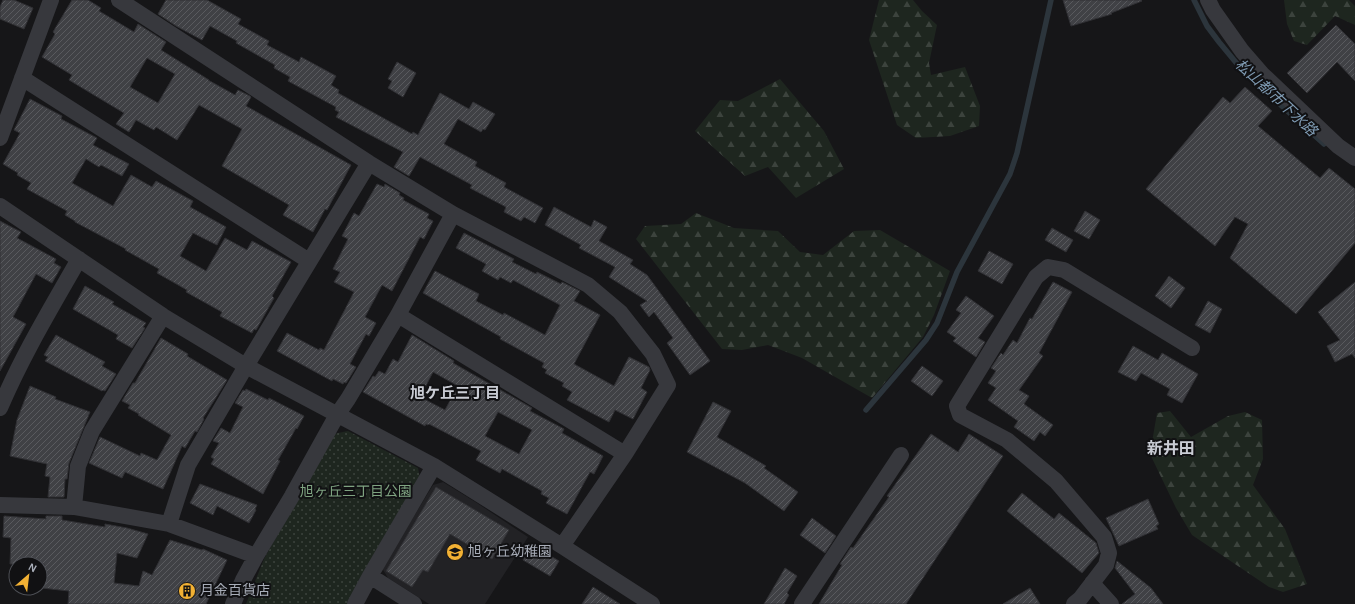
<svg xmlns="http://www.w3.org/2000/svg" width="1355" height="604" font-family="'Alegreya Sans','Noto Sans JP',sans-serif">
  <style>
    .built { fill: #222225 }
    .forest { fill: url(#forest-firs) }
    .park { fill: url(#park-dots) }
    .lines { fill: none; stroke-linecap: round; stroke-linejoin: round }
    .stream { stroke: #2c353c; stroke-width: 5.5 }
    .building { fill: url(#building-hatch); stroke: #303034; fill-rule: evenodd }
    .minor { stroke: #37383d; stroke-width: 16 }
    .labels { text-anchor: middle; dominant-baseline: central; stroke-width: 4; stroke-linejoin: round; paint-order: stroke }
    .park-label { font-size: 14px; fill: #7fa381; stroke: #111113 }
    .poi-label { font-size: 14px; fill: #a8adb8; stroke: #111113; text-anchor: start }
    .water-label { font-size: 15px; font-style: italic; fill: #7f9bb3; stroke: #111113 }
    .neighbourhood-label { font-size: 15px; font-weight: bold; fill: #c9ccd4; stroke: #111113 }
    .quarter-label { font-size: 16px; font-weight: bold; fill: #c9ccd4; stroke: #111113 }
  </style>
  <defs>
    <pattern id="forest-firs" width="22" height="20" patternUnits="userSpaceOnUse"><rect width="22" height="20" fill="#1e261f"/><path d="M5 1l3.5 6h-7zM16 11l3.5 6h-7z" fill="#3c433d"/></pattern>
    <pattern id="park-dots" width="8" height="8" patternUnits="userSpaceOnUse"><rect width="8" height="8" fill="#1e261f"/><path d="M2 2h.1M6 6h.1" fill="none" stroke="#3c433d" stroke-width="1.8" stroke-linecap="round"/></pattern>
    <pattern id="building-hatch" width="6" height="6" patternUnits="userSpaceOnUse"><rect width="6" height="6" fill="#404145"/><path d="M-1 1l2-2M0 6l6-6M5 7l2-2" fill="none" stroke="#595a5e"/></pattern>
  </defs>
  <rect width="100%" height="100%" fill="#161618"/>
  <path class="built" d="M443 482 477 503 528 537 485 604H429L388 578 382 568 433 485Z"/>
  <path class="forest" d="M879 0H913L922 11 937 25 929 63 931 75 965 67 980 106 979 126 950 136 916 138 897 125 869 40Z
    M1284 0H1349L1355 6V25L1335 16 1307 45 1294 41 1287 24Z
    M780 79 824 131 844 169 796 198 768 167 745 176 695 131 720 100 738 101Z
    M696 213 734 228 778 231 800 252 823 255 854 231 880 230 950 271 934 315 923 337 872 398 802 358 768 345 742 350 722 349 636 239 645 226 681 224Z
    M1170 411 1191 437 1228 416 1245 412 1262 420 1263 459 1253 485 1285 529 1307 584 1283 592 1269 587 1192 535 1176 508 1150 454 1157 413Z"/>
  <path class="park" d="M348 431 418 468 420 479 348 604H246L264 559 333 434Z"/>
  <g class="lines">
    <path class="stream" d="M1194 0 1207 26 1219 42 1243 71 1324 144
      M866 410 926 340 937 323 957 272 1010 174 1017 153 1051 0"/>
  </g>
  <path class="building" d="M3 0H14L33 8 24 29 0 19V7Z
    M72 0H88L101 8 99 11 134 32 138 24 166 42 161 50 209 80H208L235 95 238 90 250 96 251 97 246 106 351 165 327 210 325 209 313 232 283 215 289 205 222 166 242 129 199 105 177 140 156 127 154 130 136 120 129 132 116 124 124 113 69 80 72 75 42 57 55 34 53 32ZM147 58 175 74 158 103 130 87Z
    M166 0H207L241 19 238 24 269 41 267 45 299 62 301 57 336 76 331 85 339 90 338 93 412 134 413 132 418 135 440 93 469 109 473 102 495 114 485 130 483 129 481 132 458 119 444 144 477 162 475 166 506 183 504 187 543 208 535 223 524 217 521 221 504 212 506 207 470 188 472 185 420 157 409 176 394 167 403 152 336 117 339 112 335 110 336 107 288 81 290 77 274 68 275 65 236 43 237 41 210 26 202 40 176 26 158 14Z
    M1063 0H1141L1142 1 1111 13 1112 14 1071 26Z
    M1336 25 1355 44V81L1337 62 1307 93 1287 73Z
    M397 62 416 73 403 97 388 88 392 81 388 79Z
    M1245 87 1272 111 1258 126 1320 178 1329 168 1355 189V243L1296 314 1230 258 1248 224 1235 217 1215 246 1146 189 1223 97 1230 103Z
    M30 99 62 116 61 119 97 138 93 145 129 164 122 176 101 165 99 167 86 159 72 183 113 206 131 175 152 187 156 181 193 201 190 207 226 227 217 245 193 233 180 256 206 271 225 238 247 250 252 241 291 262 272 296 274 298 256 330 254 329 252 333 220 316 222 312 186 292 187 290 157 273 159 269 125 250 126 249 75 222V221L65 215 67 211 27 189 31 183 17 175 18 173 3 164 20 133 14 130Z
    M377 184 384 187 385 184 400 193 399 195 404 198 403 200 429 214 427 218 433 221 424 239 420 237 392 291 382 285 365 317 376 323 369 336 366 334 350 364 356 367 346 383 344 382 343 384 333 379 332 381 277 351 287 333 319 350 320 348 324 350 354 292 334 282 340 272 333 269 348 239 342 236 354 213 359 216Z
    M554 207 591 227 594 220 607 227 599 241 633 260 630 264 647 275 710 361 690 375 667 343 673 338 654 312 649 317 640 305 647 301 609 277 615 267 579 248 581 245 545 225Z
    M1085 211 1100 220 1089 239 1074 231Z
    M0 221 21 232 17 238 56 259 54 263 61 267 52 283 36 274 13 317 26 324 0 371Z
    M1052 228 1073 240 1066 252 1045 240Z
    M464 233 514 259 512 262 536 274 537 272 561 284 562 282 580 291 574 301 600 315 574 364 614 386 629 357 649 367 650 370 641 388 647 392 633 419 615 410 609 422 567 400 572 392 562 386 564 383 545 373 547 370 542 367 544 363 500 339 501 337 423 293 435 271 479 294 476 301 503 315 504 313 545 335 560 305 513 280 511 283 500 277 498 280 482 271 486 264 456 248Z
    M989 251 1013 264 1002 284 978 271Z
    M1169 276 1185 288 1171 308 1155 296Z
    M1053 282 1072 292 1039 353 1043 356 1019 390 1029 396 1024 404 1053 425 1045 436 1040 432 1034 441 1014 427 1018 421 988 400 996 388 988 383 996 371 991 368 1001 353 1003 355 1013 340 1017 343 1030 318 1032 319Z
    M1355 282V358L1352 354 1335 362 1327 346 1340 340 1318 312Z
    M85 286 114 302 112 304 146 323 143 327 145 328 132 348 116 339 118 335 73 309Z
    M966 296 994 316 978 338 985 342 976 357 953 341 956 338 947 332 961 313 956 310Z
    M1208 301 1222 309 1210 333 1195 325Z
    M56 335 105 362 102 366 116 374 105 391 103 390 102 391 45 361 48 357 44 355Z
    M412 335 454 361 453 363 532 408 530 411 564 429 562 433 603 456 594 474 590 472 567 514 546 503 549 498 541 494 542 491 502 469 500 473 476 460 481 451 429 424 428 425 426 424 425 426 363 392 373 376 375 377 379 371 385 374 393 359 398 362ZM433 372 458 386 445 410 420 397ZM498 412 532 430 519 454 485 436Z
    M161 338 188 354 187 356 227 380 203 418 204 419 197 432 195 431 185 448 182 446 163 489 125 472 122 478 89 463 100 437 140 456 141 453 157 460 171 435 138 415 139 414 128 408 130 405 122 401 133 383H135Z
    M1133 346 1158 360 1162 353 1198 374 1182 403 1167 395 1170 389 1141 373 1136 381 1118 372Z
    M922 366 943 381 932 396 911 381Z
    M30 386 56 397 55 399 90 412 69 463 67 479H65L64 497H48L50 477 45 476 47 464 10 456 17 420Z
    M246 389 268 400 269 398 304 416 297 429 296 428 278 460 280 461 263 494 211 464 214 459 211 457 219 443 213 441 221 428 230 433 243 407 235 403 243 390 245 391Z
    M713 402 731 411 717 437 766 466 764 468 798 492 784 511 745 483 687 452Z
    M931 434 958 452 969 434 1003 456 906 604H819L842 565 840 564 851 547 853 548 889 497 887 496Z
    M200 484 257 505 255 509 256 510 249 523 217 506 213 515 190 503Z
    M436 487 509 530 492 559 450 534 428 572 423 570 412 587 386 571Z
    M1022 493 1054 519 1059 513 1096 543 1099 553 1082 573 1007 511Z
    M1148 499 1159 524 1156 526 1158 529 1119 546 1106 518Z
    M4 516 46 519V516H62V520L105 527V524L127 528 148 534 137 558 117 553 114 583 139 586 143 571 152 575 170 540 202 550 203 549 227 560 206 604H68L69 591 42 588 44 564H10L11 538 3 537Z
    M812 518 836 536 825 553 800 535Z
    M532 545 559 561 550 576 523 560Z
    M1117 561 1151 588 1163 604H1122L1135 594 1115 568Z
    M785 568 797 576 787 593 789 595 784 604H764Z
    M593 587 620 604H582Z
    M1030 588 1040 604H1003Z"/>
  <g class="lines">
    <path class="minor" d="M119 0 369 163 453 214 588 285 620 312 653 354 668 385 625 454 562 546
      M1208 0 1213 10 1242 51 1262 74 1338 146 1355 158
      M22 78 309 261
      M0 138 51 0
      M0 206 163 316 246 366 434 466 562 546 652 604
      M398 315 625 454
      M0 408C22 356 51 308 79 259
      M0 505 74 507 169 524 256 556
      M74 507 78 466 92 431 163 316
      M169 524 188 465 246 366 369 163
      M370 576 414 604
      M1092 583 1111 604
      M233 604 243 580 256 556 292 496 337 415 348 399 398 315 453 214
      M355 604 370 576 434 466
      M802 604 901 455
      M1074 604 1080 599 1106 565 1109 553 1104 537 1056 481 1007 440 960 415 957 406 1036 277 1048 267 1064 270 1192 348"/>
  </g>
  <defs>
    <g id="school-disc" transform="scale(0.9)"><circle r="9.5" fill="#f2b134" stroke="#111113"/><path d="M0-5L7-2L0 1L-7-2ZM-4 1L0 2.5L4 1V4Q0 6-4 4Z" fill="#111"/></g>
    <g id="building-disc" transform="scale(0.9)"><circle r="9.5" fill="#f2b134" stroke="#111113"/><path d="M-4-6H4V6H1V3H-1V6H-4ZM-2.5-4.3h1.7v1.8h-1.7ZM.8-4.3h1.7v1.8H.8ZM-2.5-1h1.7V.8h-1.7ZM.8-1h1.7V.8H.8Z" fill="#111"/></g>
  </defs>
  <g fill-rule="evenodd">
    <use href="#school-disc" x="455" y="552"/>
    <use href="#building-disc" x="187" y="591"/>
  </g>
  <g class="labels">
    <g class="park-label">
      <text x="356" y="492">旭ヶ丘三丁目公園</text>
    </g>
    <g class="poi-label">
      <text x="468" y="552">旭ヶ丘幼稚園</text>
      <text x="200" y="591">月金百貨店</text>
    </g>
    <g class="water-label">
      <text transform="translate(1276 98) rotate(43)">松山都市下水路</text>
    </g>
    <g class="neighbourhood-label">
      <text x="455" y="393">旭ケ丘三丁目</text>
    </g>
    <g class="quarter-label">
      <text x="1171" y="449">新井田</text>
    </g>
  </g>
  <g transform="translate(28 576) rotate(28)"><circle r="19" fill="#111113" stroke="#4d4f55"/>
  <path d="M0-3L7 15L0 10L-7 15Z" fill="#f2b134"/>
  <text y="-6" font-size="11" font-weight="bold" text-anchor="middle" fill="#a8adb8">N</text>
  </g>
</svg>
